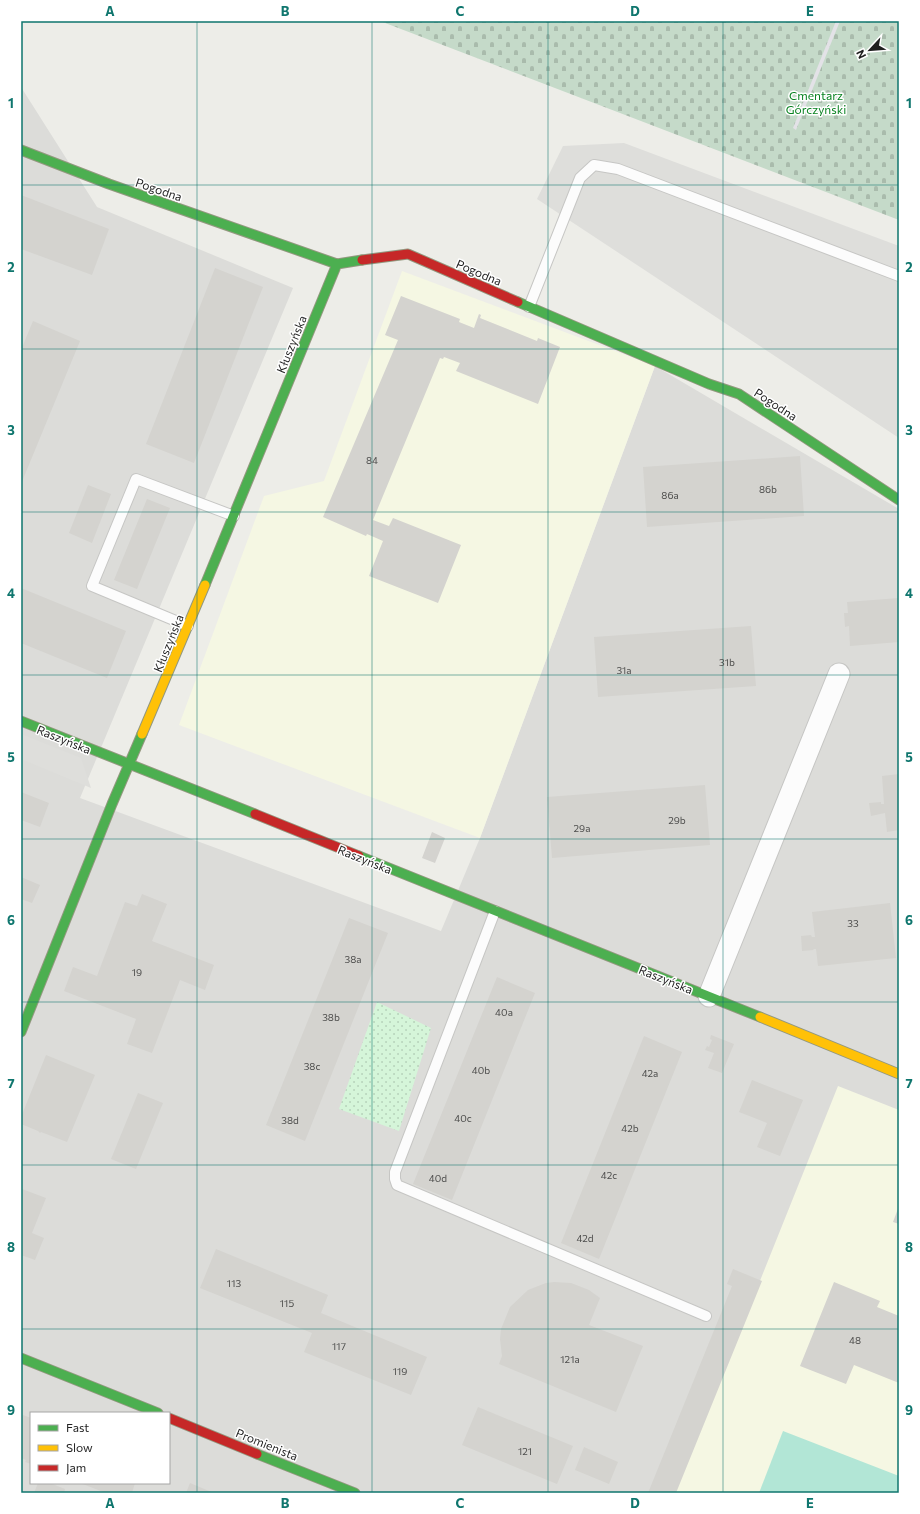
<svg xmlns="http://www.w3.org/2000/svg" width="920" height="1514" font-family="Commissioner,sans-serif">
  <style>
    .residential { fill: #dcdcd9; fill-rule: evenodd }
    .education { fill: #f5f7e3 }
    .cemetery { fill: url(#cemetery-stones) }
    .park { fill: url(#park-dots) }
    .pitch { fill: #b2e6d6 }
    .parking { fill: #dededb }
    .plaza { fill: #e3e2e7 }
    .building { fill: #d4d3cf }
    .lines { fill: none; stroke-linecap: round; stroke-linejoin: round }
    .lane-casing { stroke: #c6c6c4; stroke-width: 12 }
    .street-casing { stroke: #c6c6c4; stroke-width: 23 }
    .fast-casing { stroke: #93987f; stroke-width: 11 }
    .slow-casing { stroke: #93987f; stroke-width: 11 }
    .jam-casing { stroke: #93987f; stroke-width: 11 }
    .lane { stroke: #fcfcfc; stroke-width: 10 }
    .street { stroke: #fcfcfc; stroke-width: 21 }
    .fast { stroke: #4caf50; stroke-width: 9 }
    .slow { stroke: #ffc107; stroke-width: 9 }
    .jam { stroke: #c62828; stroke-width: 9 }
    .grid { fill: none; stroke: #0f766e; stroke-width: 1; stroke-opacity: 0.55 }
    .labels { text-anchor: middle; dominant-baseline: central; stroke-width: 3; stroke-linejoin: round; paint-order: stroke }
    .number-label { font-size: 10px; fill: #4c4c4b }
    .park-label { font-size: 12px; fill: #088220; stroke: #fff }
    .street-label { font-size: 12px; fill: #1f1f1f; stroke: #fff }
    .neatline { fill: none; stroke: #0f766e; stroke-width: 1.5 }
    .grid-label { font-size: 13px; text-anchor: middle; font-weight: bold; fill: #0f766e }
  </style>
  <defs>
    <pattern id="cemetery-stones" width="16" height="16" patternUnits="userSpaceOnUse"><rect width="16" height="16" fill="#c5dac9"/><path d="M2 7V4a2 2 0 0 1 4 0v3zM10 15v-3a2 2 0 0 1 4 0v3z" fill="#a9bbac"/></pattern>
    <pattern id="park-dots" width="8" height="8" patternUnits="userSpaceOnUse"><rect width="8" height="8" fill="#d5f5d9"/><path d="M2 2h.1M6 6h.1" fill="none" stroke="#b6d2ba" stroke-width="1.8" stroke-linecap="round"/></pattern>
  </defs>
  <rect width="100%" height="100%" fill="#edede8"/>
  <path class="residential" d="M21 87 97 207 293 288 80 798 441 931 480 838 655 366 899 509V1493H21ZM31 1413H169V1483H31Z"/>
  <path class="education" d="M402 271 655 366 480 838 179 725 264 496 324 481Z
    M838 1086 899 1110V1493H675Z"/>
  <path class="cemetery" d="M380 21H899V220Z"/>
  <path class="park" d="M377 1002 431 1028 399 1131 339 1109Z"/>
  <path class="pitch" d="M783 1431 899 1476V1493H759Z"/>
  <path class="parking" d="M624 143 899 246V438L537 199 563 146Z
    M21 734 81 758 91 788 21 759Z"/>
  <path class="plaza" d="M836 21H840L796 130 793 128Z"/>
  <path class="building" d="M21 195 109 229 92 275 21 249Z
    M215 268 263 287 194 463 146 444Z
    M401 296 460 319 459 322 474 328 479 314 481 315 480 318 537 341 538 338 560 347 538 404 456 371 460 363 444 357 443 359 440 358 373 520 389 526 393 518 461 545 438 603 369 576 383 541 367 534 366 536 323 517 398 340 385 335Z
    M33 321 80 341 21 484V350Z
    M800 456 804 516 647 527 643 467Z
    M88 485 111 494 92 543 69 533Z
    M147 499 170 508 137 589 114 580Z
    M21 588 126 631 107 678 21 643Z
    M899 598V642L850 646 849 626 845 627 844 613H848L847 602Z
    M751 626 756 686 598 697 594 637Z
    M899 774V830L887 832 885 813 871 816 869 803 881 802V804H884L882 776Z
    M705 785 710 845 552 858 547 797Z
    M21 792 49 803 40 827 21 820Z
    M432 832 445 838 435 863 422 858Z
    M21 877 40 885 32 903 21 899Z
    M142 894 167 904 152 941 214 965 205 990 180 980 152 1053 127 1044 136 1019 64 991 73 967 97 976 125 902 137 906Z
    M890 903 896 958 818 966 816 949H813L814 950 802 951 801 936 811 935 812 937H815L812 912Z
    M349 918 388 933 305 1141 266 1125Z
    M497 977 535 993 452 1200 413 1184Z
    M711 1035 734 1044 722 1073 708 1068 714 1053 705 1050 707 1046 709 1047 712 1040 710 1039Z
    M644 1036 682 1052 599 1259 561 1243Z
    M46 1055 95 1075 67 1142 41 1132 40 1133 38 1131 21 1124V1117Z
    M752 1080 803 1100 780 1156 757 1147 767 1123 739 1112Z
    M138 1093 163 1103 136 1169 111 1159Z
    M22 1189 46 1198 32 1233 44 1238 35 1260 21 1255V1193Z
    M899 1206V1224L893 1222Z
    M216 1249 328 1295 321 1313 427 1357 411 1395 304 1352 312 1333 200 1288Z
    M733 1269 762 1281 676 1493H648L732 1286 727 1284Z
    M554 1282 571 1283 589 1290 600 1298 589 1325 643 1346 616 1412 499 1364 502 1356 500 1339 501 1329 510 1307 528 1290 546 1283Z
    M834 1282 880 1301 877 1307 899 1316V1383L854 1365 846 1384 800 1366Z
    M478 1407 573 1446 557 1484 462 1445Z
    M23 1415 31 1418V1464L25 1462 26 1460 21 1458V1419Z
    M584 1447 618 1462 609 1484 575 1470Z
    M38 1483H50L65 1489 64 1493H34Z
    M80 1483H135L132 1493H106Z
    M190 1483 214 1493H186Z"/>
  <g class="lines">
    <g class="lane-casing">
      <path id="lane" d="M529 307 580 178 594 165 618 169 899 276
        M188 626 92 586 136 479 234 516
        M495 911 395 1172V1179L397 1185 706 1316"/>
    </g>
    <g class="street-casing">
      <path id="street" d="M709 996 839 674"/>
    </g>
    <g class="fast-casing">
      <path id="fast" d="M21 150 109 184 337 264 362 260
        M518 302 709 384 739 394 899 500
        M205 585 337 264
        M21 721 255 814
        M359 856 760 1017
        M21 1032 112 804 142 734
        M21 1358 158 1413
        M257 1454 355 1493"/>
    </g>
    <g class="slow-casing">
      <path id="slow" d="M142 734 205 585
        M760 1017 899 1074"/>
    </g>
    <g class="jam-casing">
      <path id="jam" d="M362 260 408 254 518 302
        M255 814 359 856
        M169 1418 257 1454"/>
    </g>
    <use href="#lane" class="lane"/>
    <use href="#street" class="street"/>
    <use href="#fast" class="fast"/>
    <use href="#slow" class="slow"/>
    <use href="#jam" class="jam"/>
  </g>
  <path class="grid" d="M197 21V1493M372 21V1493M548 21V1493M723 21V1493M21 185H899M21 349H899M21 512H899M21 675H899M21 839H899M21 1002H899M21 1165H899M21 1329H899"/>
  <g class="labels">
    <g class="number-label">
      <text x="372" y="460">84</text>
      <text x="768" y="489">86b</text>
      <text x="670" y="495">86a</text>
      <text x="727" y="662">31b</text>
      <text x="624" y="670">31a</text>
      <text x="677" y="820">29b</text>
      <text x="582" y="828">29a</text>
      <text x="853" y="923">33</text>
      <text x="353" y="959">38a</text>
      <text x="137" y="972">19</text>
      <text x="504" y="1012">40a</text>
      <text x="331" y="1017">38b</text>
      <text x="312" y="1066">38c</text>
      <text x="481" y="1070">40b</text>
      <text x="650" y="1073">42a</text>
      <text x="463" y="1118">40c</text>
      <text x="290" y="1120">38d</text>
      <text x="630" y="1128">42b</text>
      <text x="609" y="1175">42c</text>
      <text x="438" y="1178">40d</text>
      <text x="585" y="1238">42d</text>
      <text x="234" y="1283">113</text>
      <text x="287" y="1303">115</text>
      <text x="855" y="1340">48</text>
      <text x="339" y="1346">117</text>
      <text x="570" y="1359">121a</text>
      <text x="400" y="1371">119</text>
      <text x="525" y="1451">121</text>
    </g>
    <g class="park-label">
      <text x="816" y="95">Cmentarz<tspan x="816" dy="14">Górczyński</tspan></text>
    </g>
    <g class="street-label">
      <text transform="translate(159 189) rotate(19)">Pogodna</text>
      <text transform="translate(479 272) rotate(23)">Pogodna</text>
      <text transform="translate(291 344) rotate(-68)">Kłuszyńska</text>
      <text transform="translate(776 404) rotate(33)">Pogodna</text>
      <text transform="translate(168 643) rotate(-68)">Kłuszyńska</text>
      <text transform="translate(64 739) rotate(22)">Raszyńska</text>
      <text transform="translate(365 859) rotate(22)">Raszyńska</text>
      <text transform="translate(666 979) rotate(22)">Raszyńska</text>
      <text transform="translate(267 1444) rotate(22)">Promienista</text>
    </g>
  </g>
  <rect width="920" height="1514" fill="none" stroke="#ffffff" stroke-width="44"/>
  <rect x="30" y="1412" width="140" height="72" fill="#ffffff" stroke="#a5a5a5"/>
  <rect x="38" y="1425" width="20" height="6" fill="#4caf50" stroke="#a5a5a5"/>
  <text x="66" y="1432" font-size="12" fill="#1f1f1f">Fast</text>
  <rect x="38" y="1445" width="20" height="6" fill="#ffc107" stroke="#a5a5a5"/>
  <text x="66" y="1452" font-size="12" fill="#1f1f1f">Slow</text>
  <rect x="38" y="1465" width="20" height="6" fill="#c62828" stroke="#a5a5a5"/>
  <text x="66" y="1472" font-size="12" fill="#1f1f1f">Jam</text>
  <g transform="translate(870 50) rotate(244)" stroke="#ffffff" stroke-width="3" paint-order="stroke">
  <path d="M0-3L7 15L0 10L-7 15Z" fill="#1f1f1f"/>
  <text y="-6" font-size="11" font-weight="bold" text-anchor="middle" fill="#1f1f1f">N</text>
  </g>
  <rect x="22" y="22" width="876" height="1470" class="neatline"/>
  <g class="grid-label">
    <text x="110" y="16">A</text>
    <text x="285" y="16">B</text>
    <text x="460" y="16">C</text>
    <text x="635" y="16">D</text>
    <text x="810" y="16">E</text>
    <text x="11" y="108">1</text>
    <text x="909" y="108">1</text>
    <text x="11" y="272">2</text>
    <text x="909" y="272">2</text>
    <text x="11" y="435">3</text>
    <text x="909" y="435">3</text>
    <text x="11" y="598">4</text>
    <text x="909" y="598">4</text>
    <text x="11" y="762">5</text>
    <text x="909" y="762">5</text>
    <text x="11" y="925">6</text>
    <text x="909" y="925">6</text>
    <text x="11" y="1088">7</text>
    <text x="909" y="1088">7</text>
    <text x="11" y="1252">8</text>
    <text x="909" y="1252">8</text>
    <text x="11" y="1415">9</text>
    <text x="909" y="1415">9</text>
    <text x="110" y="1508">A</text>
    <text x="285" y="1508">B</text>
    <text x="460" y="1508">C</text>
    <text x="635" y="1508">D</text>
    <text x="810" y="1508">E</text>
  </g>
</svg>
